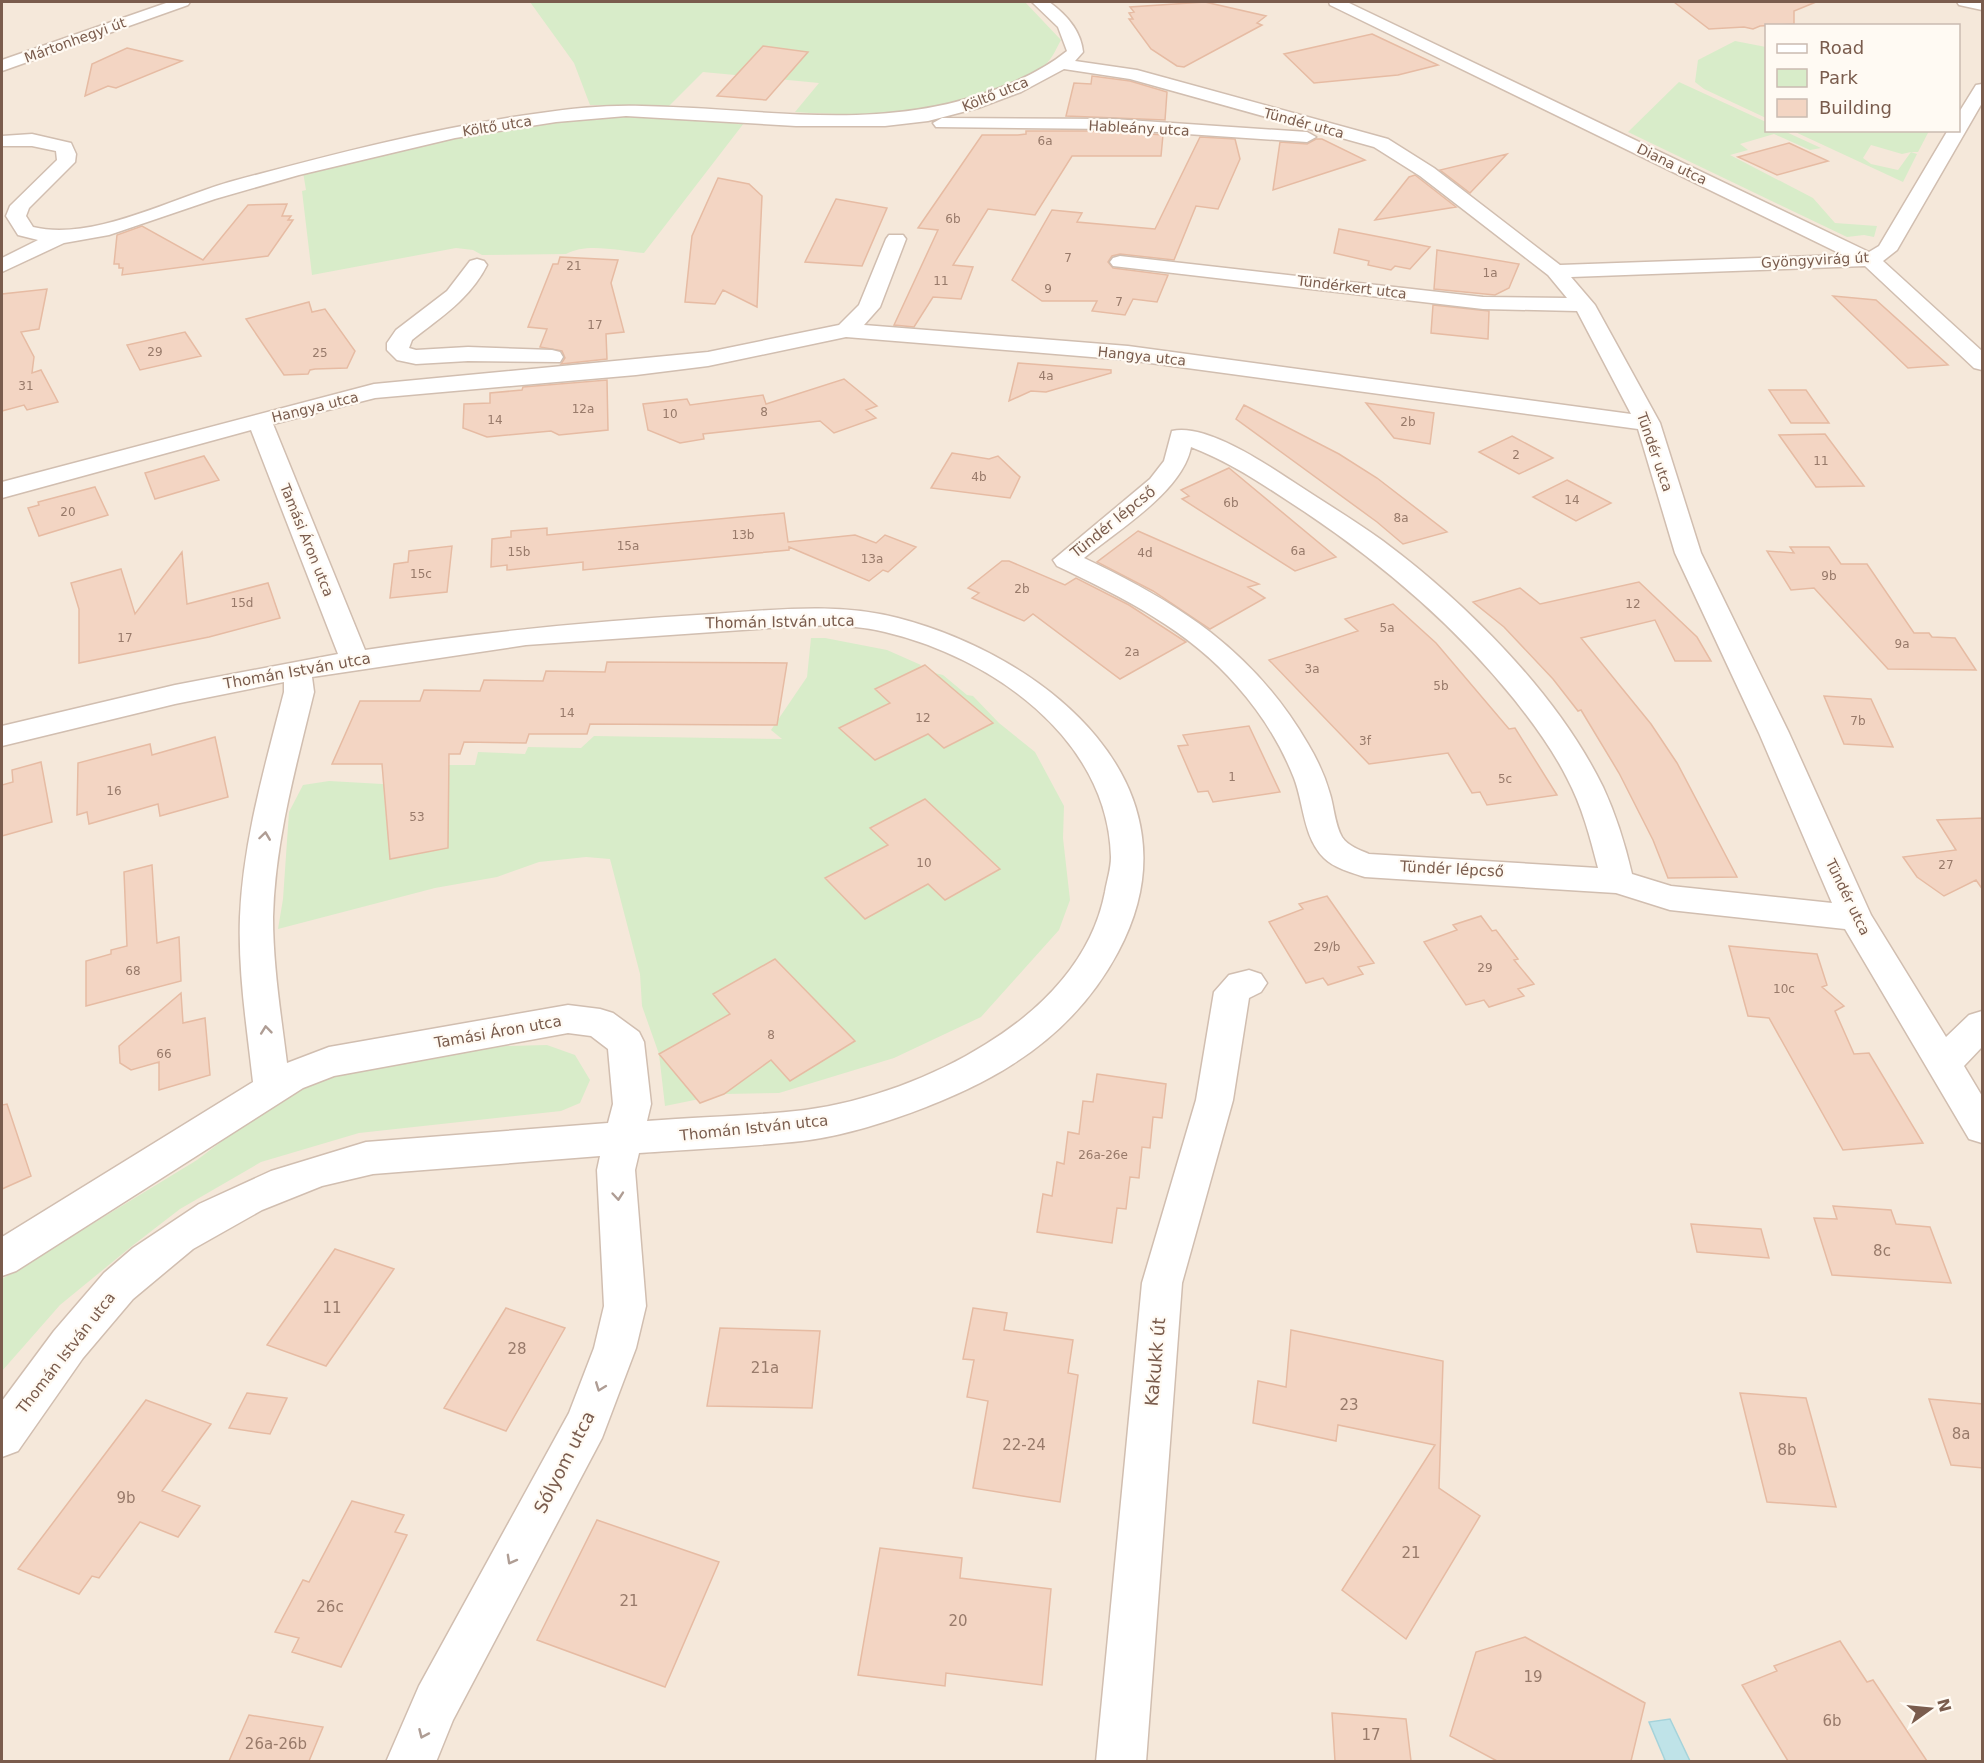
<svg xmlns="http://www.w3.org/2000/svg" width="1984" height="1763" font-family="'DejaVu Sans',sans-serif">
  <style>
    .residential { fill: #f5e8da; fill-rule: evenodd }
    .green { fill: #d8ecc9; fill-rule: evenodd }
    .water { fill: #bfe3e8; stroke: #a5d3da; stroke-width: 1.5 }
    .building { fill: #f3d5c3; stroke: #e6bba3; stroke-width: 1.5 }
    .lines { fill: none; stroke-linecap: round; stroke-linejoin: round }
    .minor-casing { stroke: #d1beb0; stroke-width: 3 }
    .minor { fill: #fff; fill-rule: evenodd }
    .oneway { stroke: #af9d94 }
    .labels { text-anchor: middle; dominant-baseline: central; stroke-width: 4.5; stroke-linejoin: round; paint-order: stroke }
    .number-label { font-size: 12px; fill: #987a6a }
    .far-street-label { font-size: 14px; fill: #7a5c4d; stroke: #fffaf3 }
    .street-label { font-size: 15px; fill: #7a5c4d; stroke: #fffaf3 }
    .near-number-label { font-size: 15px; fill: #987a6a }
    .near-street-label { font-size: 18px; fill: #7a5c4d; stroke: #fffaf3 }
  </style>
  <rect width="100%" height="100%" fill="#fdf6ec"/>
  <path class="residential" d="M2 2H1982V1761H2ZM1766 26H1958V130H1766Z"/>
  <path class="green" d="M530 2H1025L1061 40C1057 47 1053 57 1047 63 1037 72 1022 77 1010 83 941 116 870 117 795 112L819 83 703 72 669 106 590 105 574 63Z
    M1735 41 1766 47V118L1704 89 1695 82 1698 60Z
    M1679 82 1766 122V130L1784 131 1821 148 1810 150 1774 134 1740 144 1748 150 1730 155 1813 198 1835 223 1877 226 1874 237 1864 235 1847 237 1628 132Z
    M619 115 744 123 644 253C620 251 587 242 566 254L482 255 473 250 456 248 312 275 302 191 306 190 303 172 442 140 529 125Z
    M1793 131H1929L1918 152H1911L1917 154 1903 182ZM1871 145 1902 154 1911 152 1898 170 1871 164 1863 158Z
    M811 638H825L887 650 921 665 918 669 943 675 967 695 973 696 999 723 1035 752 1064 806 1063 838 1070 900 1059 930 981 1017 894 1058 779 1093 724 1094 665 1106 659 1054 642 1006 640 974 610 859 586 857 539 862 497 877 435 888 278 929 283 899 289 812 303 785 329 781 400 785 419 765H475L478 752 525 754 528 747 581 748 594 736 782 739 771 730 807 677Z
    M547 1045 575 1055 590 1080 580 1103 561 1111 359 1133 261 1162 180 1209 132 1246 60 1305 2 1371V1279L197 1160 288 1091 384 1061 506 1046Z"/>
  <path class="water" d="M1670 1719 1690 1761H1662L1665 1760 1649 1722Z"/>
  <path class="building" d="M1205 2 1266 16 1257 23 1262 25 1184 67 1177 66 1151 49 1129 19H1133L1129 13 1134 12 1130 7Z
    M1674 2H1816L1794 11V24L1760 26 1753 29 1744 27 1709 29Z
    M1372 34 1438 65 1398 75 1314 83 1284 54Z
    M763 46 808 52 766 100 717 96Z
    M127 48 182 61 116 88 108 86 85 96 92 64Z
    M1092 76 1130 81 1167 92 1165 120 1066 116 1074 83 1091 84Z
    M1026 131H1113L1163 135 1161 156H1072L1035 215 988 209 953 265 973 267 961 299 933 297 914 327 894 325 938 230 918 228 982 135H1018L1026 134Z
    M1200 137 1235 139 1240 159 1218 209 1196 206 1174 260 1120 254 1112 256 1108 262 1113 268 1168 275 1157 302 1133 299 1125 315 1092 311 1097 301H1042L1012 280 1052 210 1082 213 1077 222 1155 229Z
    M1316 139H1322L1365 160 1273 190 1280 142 1307 144Z
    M1789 143 1828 161 1777 175 1738 157Z
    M1507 154 1470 193 1440 170Z
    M1415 175 1456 207 1375 220 1409 177Z
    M718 178 749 184 762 196 757 307 723 290 715 304 685 302 692 236Z
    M836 199 887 208 862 266 805 262Z
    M287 204 282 216H291L288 220H293L268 256 122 275 123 268H119V264H114L117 235 142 226 203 260 248 205Z
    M1339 229 1406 242 1430 247 1410 269 1395 266 1391 270 1368 265 1369 261 1334 253Z
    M1437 250 1519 264 1509 288 1495 295 1434 289Z
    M560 257 618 260 611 283 624 332 606 334 607 359 561 364 565 358 562 351 540 347 547 329 528 327 553 264H558Z
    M47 289 39 329 21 332 34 357 32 373 41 370 58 402 27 410 24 405 2 411V294Z
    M1833 296 1876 300 1948 365 1908 368Z
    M309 302 312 312 325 309 355 351 347 368 315 369 310 370 308 374 284 375 246 319Z
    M1433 305 1489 311 1488 339 1431 333Z
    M185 332 201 356 140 370 127 345Z
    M1018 363 1111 370V373L1046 392 1031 391 1009 401Z
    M844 379 877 406 866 410 876 418 834 433 820 421 703 434 704 439 680 443 648 430 643 404 687 399 690 405 763 395 766 404Z
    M607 380 608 430 559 435 551 431 487 437 463 428 464 404 490 403V393L522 390 523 387Z
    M1769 390H1806L1829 423H1791Z
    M1366 403 1434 413 1430 444 1394 438Z
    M1244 405 1339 454 1377 478 1447 532 1403 544 1377 522 1236 419Z
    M1825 434 1864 486 1816 487 1779 435Z
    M1512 436 1553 458 1519 474 1479 452Z
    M952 453 989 459 998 456 1020 477 1010 498 931 488Z
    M204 456 219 480 155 499 145 473Z
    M1229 468 1336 557 1295 571 1182 499 1189 496 1181 490Z
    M1567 480 1611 503 1576 521 1533 497Z
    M95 487 108 515 39 536 28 508 39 505 38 502Z
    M784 513 788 542 855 535 876 543 885 535 916 547 888 572 883 570 869 581 789 547V550L583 570V562L507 570V565L491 567 492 539 511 537V531L547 528V535Z
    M1138 531 1259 584 1248 587 1265 598 1210 629 1153 591 1097 562Z
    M452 546 447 592 390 598 394 564 408 562 409 551Z
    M1790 547H1829L1841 564H1867L1914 633H1929L1932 637 1955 638 1976 670 1888 669 1814 588 1791 590 1767 551 1794 553Z
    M182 552 187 604 268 583 280 618 209 637 79 663V609L71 583 121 569 135 614Z
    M1002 561H1009L1065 585 1076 578 1129 605 1186 642 1120 679 1033 614 1024 621 972 598 979 593 968 588Z
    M1639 582 1697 637 1711 661H1675L1655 620 1581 638 1651 724 1677 763 1737 877 1668 878 1653 840 1619 773 1581 710 1578 711 1553 679 1504 627 1473 602 1520 588 1540 604Z
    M1393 604 1436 643 1509 729 1515 728 1557 795 1487 805 1480 792 1472 793 1448 753 1369 764 1269 660 1358 631 1345 619Z
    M607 662 787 663 777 725 590 724 587 734H529L526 743 464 742 460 754H449L448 848 390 859 382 764H332L360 701H420L424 690 480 691 484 680 543 681 546 671 605 672Z
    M925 665 993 723 944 748 928 734 875 760 839 728 890 703 875 689Z
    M1824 696 1871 699 1893 747 1844 744Z
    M1249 726 1280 792 1213 802 1208 791 1198 792 1178 746 1188 745 1183 735Z
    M215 737 228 797 160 816 158 804 89 824 87 812 77 815 78 763 150 744 152 755Z
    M41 762 52 822 2 836V785L13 782 12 770Z
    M925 799 1000 869 945 900 928 884 865 919 825 878 888 845 870 828Z
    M1983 818V890L1976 880 1944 896 1917 877 1903 857 1956 850 1937 820Z
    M152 865 157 943 179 937 181 981 86 1006V961L111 954V950L127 946 124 872Z
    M1327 896 1374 963 1358 967 1363 974 1328 985 1323 978 1306 983 1269 922 1303 909 1299 904Z
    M1481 916 1492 931 1496 930 1518 959 1514 960 1534 984 1518 989 1524 996 1489 1007 1484 1000 1466 1005 1424 942 1457 930 1453 925Z
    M1729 946 1817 954 1827 985 1822 987 1844 1006 1835 1011 1854 1054 1869 1053 1923 1143 1843 1150 1769 1018 1748 1016Z
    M775 959 855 1041 790 1081 771 1060 724 1094 700 1103 659 1054 730 1014 713 994Z
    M181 993 183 1023 205 1018 210 1075 159 1090V1062L131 1070 120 1063 119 1046Z
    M1097 1074 1166 1084 1162 1118 1153 1117 1150 1148 1142 1147 1139 1178 1130 1177 1126 1209 1117 1208 1112 1243 1037 1232 1043 1194 1052 1196 1057 1162 1064 1164 1068 1132 1079 1134 1083 1101 1093 1102Z
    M7 1104 31 1176 2 1189V1105Z
    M1833 1206 1891 1210 1896 1224 1930 1227 1951 1283 1832 1275 1814 1218 1837 1219Z
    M1691 1224 1761 1229 1769 1258 1697 1252Z
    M335 1249 394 1269 326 1366 267 1345Z
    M506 1308 565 1328 506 1431 444 1408Z
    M973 1308 1007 1313 1004 1330 1073 1340 1068 1373 1078 1375 1060 1502 973 1488 988 1401 967 1397 974 1360 963 1359Z
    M720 1328 820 1331 812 1408 707 1406Z
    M1291 1330 1443 1361 1439 1488 1480 1516 1406 1639 1342 1590 1435 1445 1338 1425 1336 1441 1253 1423 1258 1381 1286 1387Z
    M247 1393 287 1398 270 1434 229 1428Z
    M1740 1393 1806 1398 1836 1507 1767 1502Z
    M1929 1399 1983 1404V1468L1951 1465Z
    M146 1400 211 1424 162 1491 200 1506 178 1537 140 1522 99 1578 92 1576 79 1594 18 1569Z
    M352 1501 404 1515 395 1532 407 1535 341 1667 292 1652 299 1638 275 1632 303 1580 309 1582Z
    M597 1520 719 1562 665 1687 537 1640Z
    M880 1548 962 1558 960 1578 1051 1589 1042 1685 946 1673 945 1686 858 1675Z
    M1525 1637 1645 1703 1631 1761H1497L1450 1736 1476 1652Z
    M1840 1641 1867 1682 1873 1680 1927 1761H1788L1742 1685 1777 1671 1774 1666Z
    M1332 1713 1406 1719 1411 1761H1335Z
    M249 1715 323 1727 309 1761H229Z"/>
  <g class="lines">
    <g class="minor-casing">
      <path id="minor" d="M169 2H190L188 5 2 71V60Z
        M1032 2H1049C1066 14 1081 31 1083 52L1075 61 1137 70 1388 139 1434 168 1560 265 1843 255 1330 5 1329 2H1347L1869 252 1879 246 1948 130H1958V114L1976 85 1982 84V103L1897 250 1883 261 1982 351V370L1974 368 1865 266 1571 277 1595 305 1660 423 1701 553 1789 733 1871 915 1946 1037 1969 1015 1982 1011V1047L1964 1066 1982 1096V1143L1969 1139 1845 929 1670 910 1616 893 1365 877C1352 873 1334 868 1324 858 1303 837 1304 804 1294 778 1281 745 1261 713 1237 686 1189 630 1122 597 1057 566L1053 560 1150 479 1164 461 1172 431C1205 423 1265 463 1292 481 1322 501 1354 520 1383 541 1466 603 1557 693 1603 787 1616 815 1625 844 1632 874L1671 886 1832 903 1759 733 1675 553 1638 429 1128 360 846 337 708 366 636 375 375 398 273 424 365 650C481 632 596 621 713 614 774 610 837 602 898 618 1045 656 1207 786 1118 952 1093 999 1057 1036 1013 1064 961 1098 864 1134 802 1141 748 1147 693 1149 639 1153L635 1170 646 1306 636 1348 602 1438 453 1720 436 1762H386L419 1686 569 1413 594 1348 604 1306 597 1170 600 1156 373 1174 322 1186 262 1210 193 1249 133 1299 83 1358 18 1451 2 1457V1401L54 1331 104 1273 133 1248 199 1204 271 1171 366 1142 608 1123 613 1104 608 1049 591 1036 568 1033 334 1076 303 1088 16 1271 2 1276V1237L253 1082C247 1028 238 973 240 917 243 841 265 766 284 692V682L175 704 2 746V726L175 685 338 654 251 430 2 498V482L374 384 708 352 839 325 859 305 886 239 889 235H903L906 239 880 307 864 325 1128 346 1631 414 1577 311 1483 309 1113 266 1110 262 1113 258 1120 256 1483 297 1567 298 1548 275 1420 176 1374 147 1130 79 1064 69 1021 92 978 108 928 121 885 126H796L626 116 556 122 455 138 299 175 215 199 109 235 64 243 2 272V258L38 240 18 235 6 216 10 206 57 160 56 151 32 146H2V136L32 134 71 143 76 154 75 162 29 208 26 216 33 227C93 242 174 197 233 181 334 154 437 127 541 113 574 108 608 105 642 106 764 108 879 134 997 89 1021 80 1046 68 1067 51L1058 27ZM1191 447C1233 463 1268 488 1305 512 1384 565 1454 625 1514 699 1533 723 1553 750 1567 778 1582 806 1590 837 1598 868L1369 854C1360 850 1348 846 1342 837 1335 825 1334 807 1330 794 1325 776 1317 759 1308 744 1254 651 1179 603 1084 558 1118 530 1183 491 1191 447ZM798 626C827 625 856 625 885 632 991 657 1108 738 1111 857 1111 869 1107 880 1105 892 1092 959 1043 1009 986 1044 934 1077 866 1102 805 1110 753 1116 699 1117 647 1121L651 1104 644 1042 639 1032 613 1013 600 1009 568 1005 329 1047 287 1063C281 1015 273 966 273 917 275 841 296 766 314 692L312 677 526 645Z
        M1957 2H1982V10L1959 5Z
        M942 118 1113 119 1307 132 1316 137 1307 142 1113 129 936 127 933 123Z
        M477 259 484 261 487 265C470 299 441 317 412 340L409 348 416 350 468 347 552 350 560 352 563 357 560 362 468 361 416 364 397 360 387 350V343L396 330 447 291 470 261Z
        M1249 970 1261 974 1267 983 1261 992 1249 998 1233 1100 1182 1283 1146 1762H1096L1142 1283 1196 1100 1214 992 1229 975Z"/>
    </g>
    <use href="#minor" class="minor"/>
  </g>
  <defs><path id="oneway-chevron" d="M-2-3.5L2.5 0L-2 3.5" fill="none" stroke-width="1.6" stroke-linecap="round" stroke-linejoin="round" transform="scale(1.5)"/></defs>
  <g class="oneway">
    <use href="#oneway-chevron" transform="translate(265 836) rotate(-82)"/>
    <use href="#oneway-chevron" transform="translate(266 1030) rotate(-96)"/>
    <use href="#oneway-chevron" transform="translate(618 1196) rotate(85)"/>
    <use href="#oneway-chevron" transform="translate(600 1387) rotate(111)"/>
    <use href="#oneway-chevron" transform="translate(511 1560) rotate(119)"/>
    <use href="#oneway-chevron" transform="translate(423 1734) rotate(114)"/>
  </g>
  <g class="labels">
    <g class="number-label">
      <text x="1045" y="141">6a</text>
      <text x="953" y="219">6b</text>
      <text x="1068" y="258">7</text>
      <text x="574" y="266">21</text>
      <text x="1490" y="273">1a</text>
      <text x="941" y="281">11</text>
      <text x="1048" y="289">9</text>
      <text x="1119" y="302">7</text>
      <text x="595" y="325">17</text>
      <text x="155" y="352">29</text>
      <text x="320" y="353">25</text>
      <text x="1046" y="376">4a</text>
      <text x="26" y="386">31</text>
      <text x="583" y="409">12a</text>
      <text x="764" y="412">8</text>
      <text x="670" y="414">10</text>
      <text x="495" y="420">14</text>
      <text x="1408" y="422">2b</text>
      <text x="1516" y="455">2</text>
      <text x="1821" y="461">11</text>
      <text x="979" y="477">4b</text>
      <text x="1572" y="500">14</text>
      <text x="1231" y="503">6b</text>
      <text x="68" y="512">20</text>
      <text x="1401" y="518">8a</text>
      <text x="743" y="535">13b</text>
      <text x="628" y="546">15a</text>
      <text x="1298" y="551">6a</text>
      <text x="519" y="552">15b</text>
      <text x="1145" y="553">4d</text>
      <text x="872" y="559">13a</text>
      <text x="421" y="574">15c</text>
      <text x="1829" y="576">9b</text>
      <text x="1022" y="589">2b</text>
      <text x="242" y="603">15d</text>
      <text x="1633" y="604">12</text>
      <text x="1387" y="628">5a</text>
      <text x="125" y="638">17</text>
      <text x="1902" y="644">9a</text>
      <text x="1132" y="652">2a</text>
      <text x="1312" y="669">3a</text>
      <text x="1441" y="686">5b</text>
      <text x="567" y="713">14</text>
      <text x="923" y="718">12</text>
      <text x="1858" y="721">7b</text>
      <text x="1365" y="741">3f</text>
      <text x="1232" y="777">1</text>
      <text x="1505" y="779">5c</text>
      <text x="114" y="791">16</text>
      <text x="417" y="817">53</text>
      <text x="924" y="863">10</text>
      <text x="1946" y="865">27</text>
      <text x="1327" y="947">29/b</text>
      <text x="1485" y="968">29</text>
      <text x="133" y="971">68</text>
      <text x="1784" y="989">10c</text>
      <text x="771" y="1035">8</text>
      <text x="164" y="1054">66</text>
      <text x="1103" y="1155">26a-26e</text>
    </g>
    <g class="far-street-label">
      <text transform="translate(75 40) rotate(-20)">Mártonhegyi út</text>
      <text transform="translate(995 94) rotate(-22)">Költő utca</text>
      <text transform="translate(1304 123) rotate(15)">Tündér utca</text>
      <text transform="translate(497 126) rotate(-9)">Költő utca</text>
      <text transform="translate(1139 128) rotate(3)">Hableány utca</text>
      <text transform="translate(1672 164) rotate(26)">Diana utca</text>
      <text transform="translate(1815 260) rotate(-3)">Gyöngyvirág út</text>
      <text transform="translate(1352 287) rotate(7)">Tündérkert utca</text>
      <text transform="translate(1142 356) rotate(6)">Hangya utca</text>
      <text transform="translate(315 407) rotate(-14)">Hangya utca</text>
      <text transform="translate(1655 452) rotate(71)">Tündér utca</text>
      <text transform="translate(307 540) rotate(68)">Tamási Áron utca</text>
      <text transform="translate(1848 897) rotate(64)">Tündér utca</text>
    </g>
    <g class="street-label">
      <text transform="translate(1113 522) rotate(-39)">Tündér lépcső</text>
      <text transform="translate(780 622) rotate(-1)">Thomán István utca</text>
      <text transform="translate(297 671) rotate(-10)">Thomán István utca</text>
      <text transform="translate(1452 869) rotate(3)">Tündér lépcső</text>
      <text transform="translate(498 1032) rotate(-10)">Tamási Áron utca</text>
      <text transform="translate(754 1128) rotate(-6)">Thomán István utca</text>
      <text transform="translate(66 1353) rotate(-52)">Thomán István utca</text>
    </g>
    <g class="near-number-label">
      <text x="1882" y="1251">8c</text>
      <text x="332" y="1308">11</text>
      <text x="517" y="1349">28</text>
      <text x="765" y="1368">21a</text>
      <text x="1349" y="1405">23</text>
      <text x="1961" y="1434">8a</text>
      <text x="1024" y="1445">22-24</text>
      <text x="1787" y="1450">8b</text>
      <text x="126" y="1498">9b</text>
      <text x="1411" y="1553">21</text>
      <text x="629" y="1601">21</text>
      <text x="330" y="1607">26c</text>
      <text x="958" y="1621">20</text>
      <text x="1533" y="1677">19</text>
      <text x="1832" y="1721">6b</text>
      <text x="1371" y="1735">17</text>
      <text x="276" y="1744">26a-26b</text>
    </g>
    <g class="near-street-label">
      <text transform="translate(1155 1362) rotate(-85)">Kakukk út</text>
      <text transform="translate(564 1462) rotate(-63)">Sólyom utca</text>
    </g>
  </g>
  <rect width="1984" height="1763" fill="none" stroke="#7a5c4d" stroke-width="6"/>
  <rect x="1765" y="24" width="195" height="108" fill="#fffaf3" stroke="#cabbb1" stroke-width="1.5"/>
  <rect x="1777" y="44" width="30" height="9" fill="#ffffff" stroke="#cabbb1" stroke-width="1.5"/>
  <text x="1819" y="54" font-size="18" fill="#7a5c4d">Road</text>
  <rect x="1777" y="69" width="30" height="18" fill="#d8ecc9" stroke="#cabbb1" stroke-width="1.5"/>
  <text x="1819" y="84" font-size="18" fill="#7a5c4d">Park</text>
  <rect x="1777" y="99" width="30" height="18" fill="#f3d5c3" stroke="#cabbb1" stroke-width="1.5"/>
  <text x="1819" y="114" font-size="18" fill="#7a5c4d">Building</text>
  <g transform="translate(1930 1709) rotate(75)" stroke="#fffaf3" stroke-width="4.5" paint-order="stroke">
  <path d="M0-4.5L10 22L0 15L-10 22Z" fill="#7a5c4d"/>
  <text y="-9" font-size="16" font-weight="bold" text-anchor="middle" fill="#7a5c4d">N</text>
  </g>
</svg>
